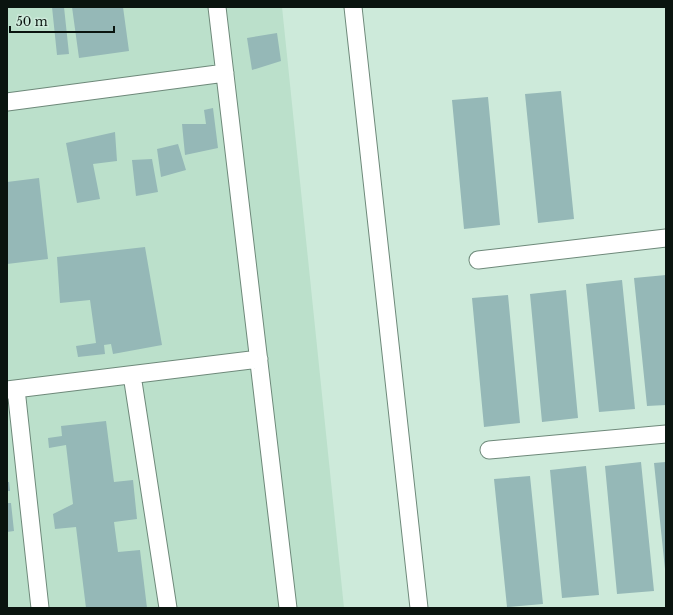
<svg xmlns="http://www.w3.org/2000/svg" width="673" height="615" font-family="'Libre Baskerville',serif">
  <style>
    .built { fill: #bbe0cb }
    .building { fill: #95b8b7 }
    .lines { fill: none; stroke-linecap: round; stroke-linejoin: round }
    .minor-casing { stroke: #6e897a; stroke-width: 19 }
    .minor { stroke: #fff; stroke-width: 17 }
  </style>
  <rect width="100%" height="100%" fill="#cdeada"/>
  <path class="built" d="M7 7H282L344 608H7Z"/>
  <path class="building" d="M52 7H64L69 54 57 55Z
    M72 7H123L129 51 79 58Z
    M277 33 281 61 252 70 247 38Z
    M561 91 574 219 538 223 525 94Z
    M488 97 500 225 464 229 452 100Z
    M213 108 218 148 185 155 182 124H206L204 110Z
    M115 132 117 161 93 164 100 199 77 203 66 143Z
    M178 144 186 170 161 177 157 149Z
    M152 159 158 192 136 196 132 160Z
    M39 178 48 259 7 264V182Z
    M145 247 162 345 113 354 111 344 104 345 105 354 78 357 76 346 96 343 90 300 60 303 57 257Z
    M666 275V405L647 406 634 278Z
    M622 280 635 409 599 412 586 284Z
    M566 290 578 418 542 422 530 294Z
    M508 295 520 423 484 427 472 298Z
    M106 421 114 482 133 480 137 519 114 522 118 552 140 550 147 608H86L76 527 55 529 53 514 73 504 66 445 49 448 48 438 62 436 61 426Z
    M641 462 654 591 617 594 605 466Z
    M666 462V569H665L654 463Z
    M586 466 599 595 562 598 550 470Z
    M530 476 543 604 507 607 494 479Z
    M7 482H9L10 491H7Z
    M7 503H11L14 531 7 532Z"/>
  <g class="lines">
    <g class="minor-casing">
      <path id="minor" d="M217 7 288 608
        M353 7 419 608
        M7 102 225 73
        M478 260 666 238
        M132 375 168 608
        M16 389 40 608
        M7 390 259 359
        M489 450 666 434"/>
    </g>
    <use href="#minor" class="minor"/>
  </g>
  <rect width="673" height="615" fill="none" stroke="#0a140f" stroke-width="16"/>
  <path d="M10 26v6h104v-6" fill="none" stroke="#0a140f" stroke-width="2"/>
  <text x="16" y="26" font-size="12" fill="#0a140f" stroke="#cdeada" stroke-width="3" paint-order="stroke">50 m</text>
</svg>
